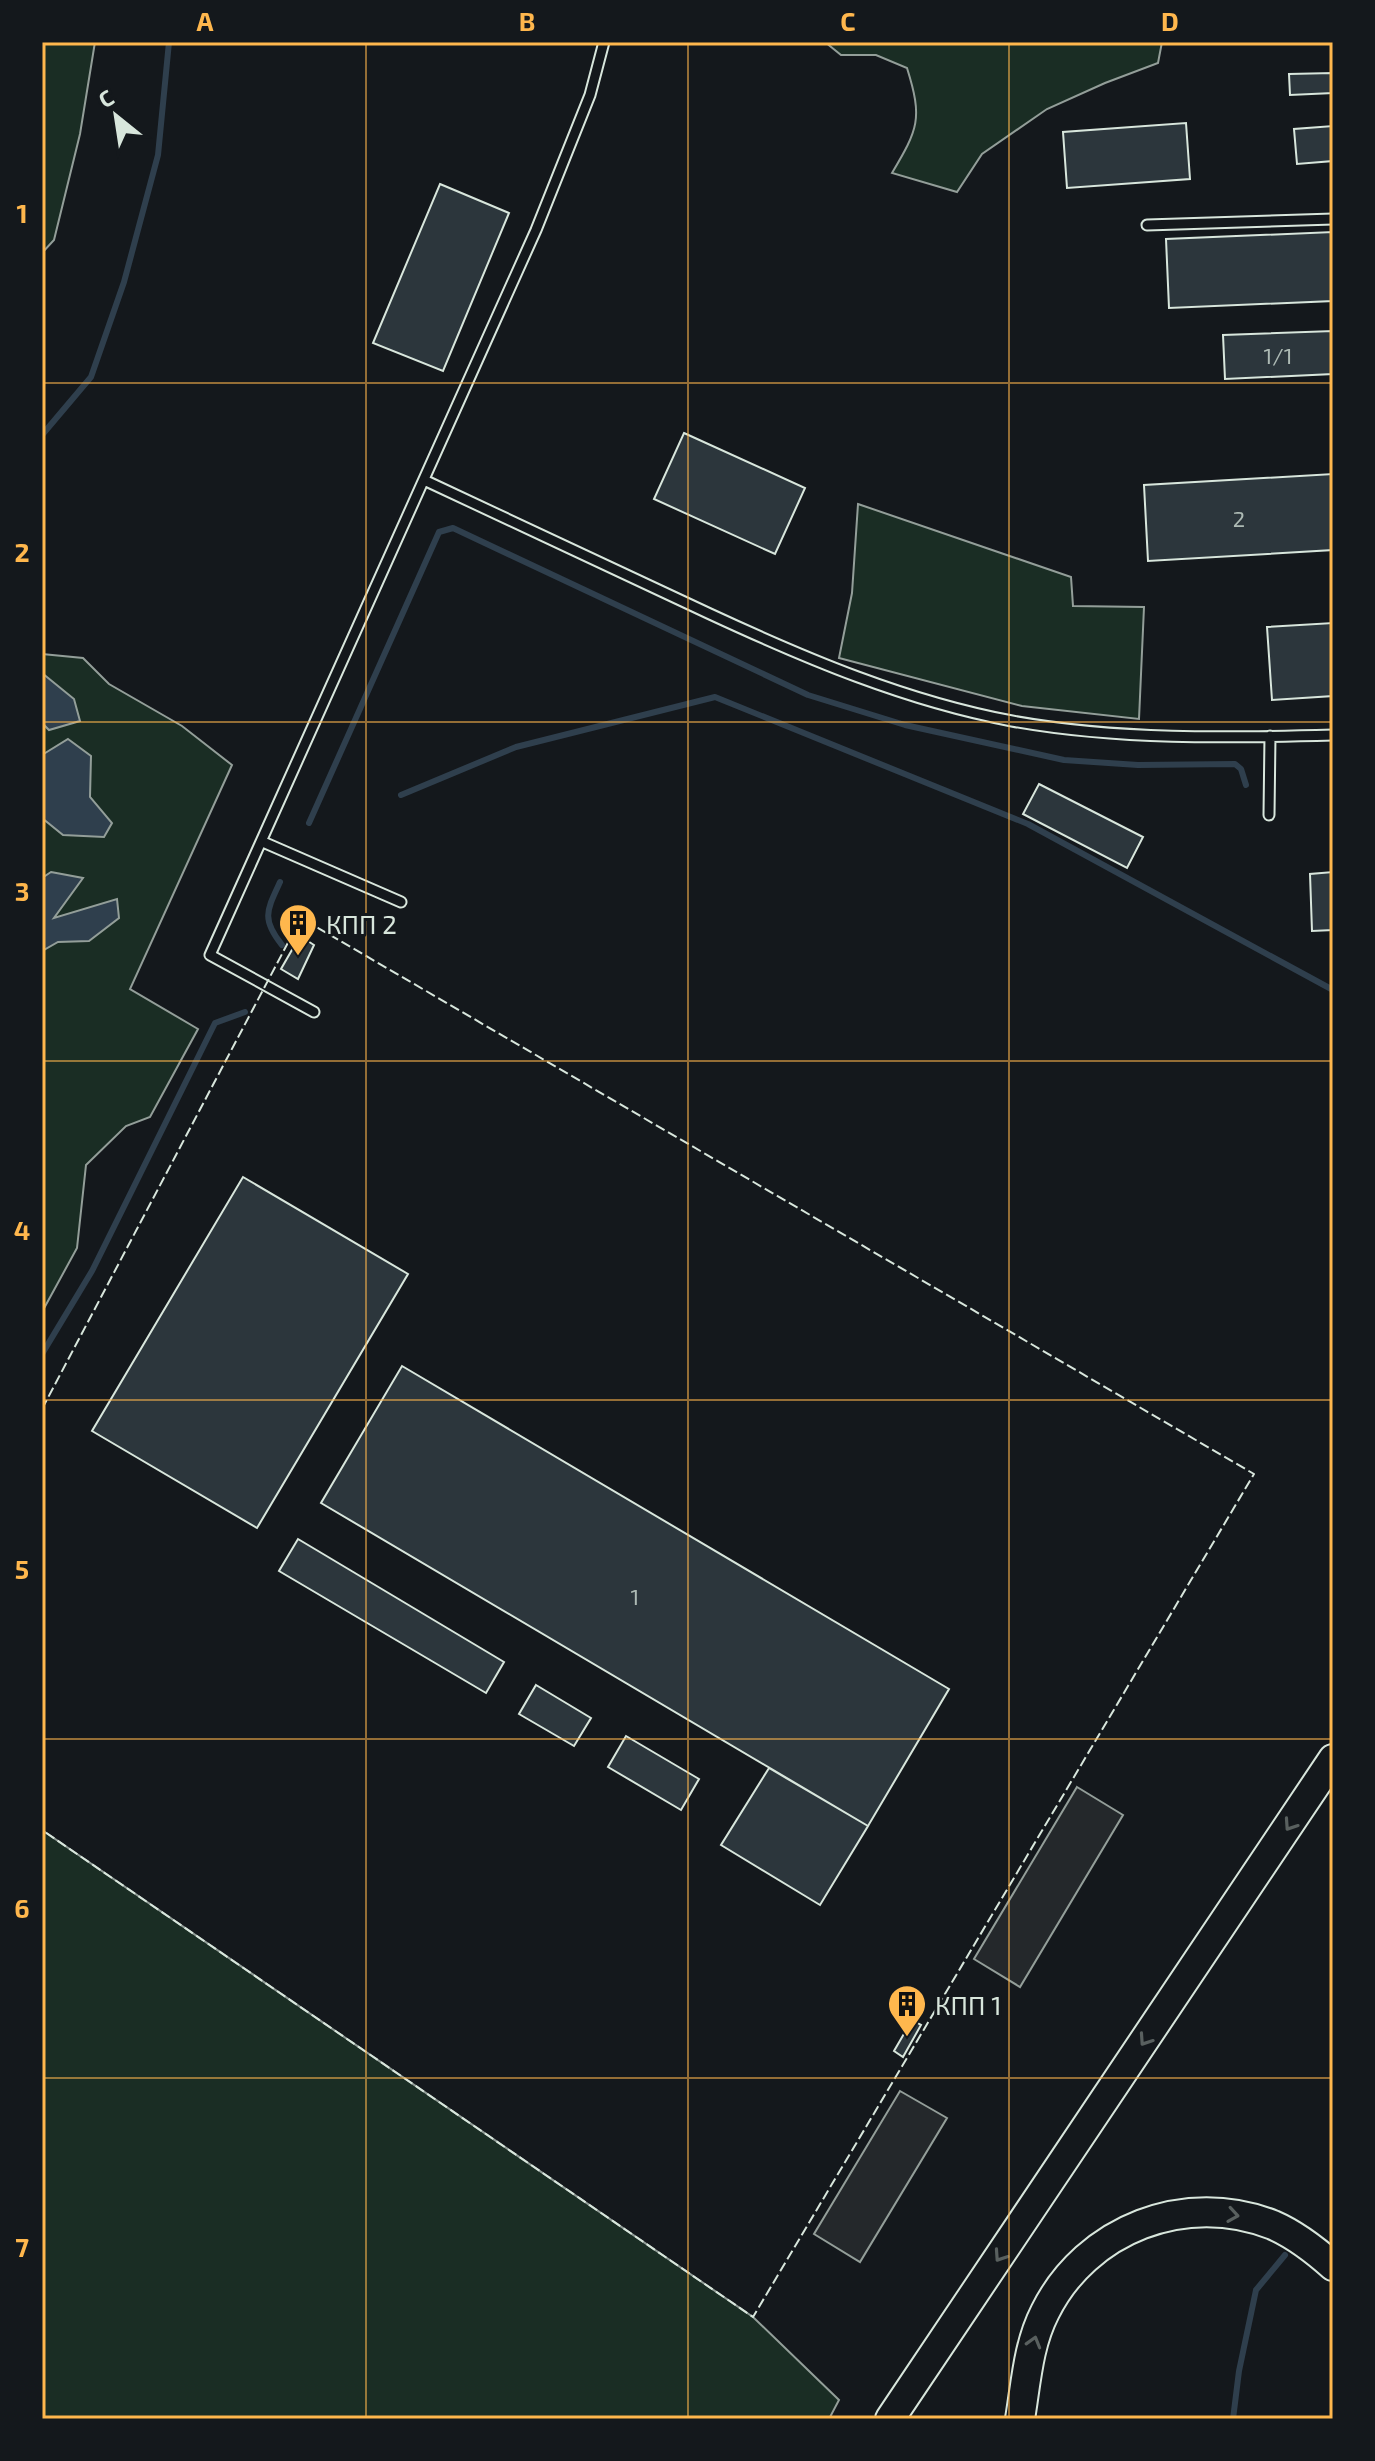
<svg xmlns="http://www.w3.org/2000/svg" width="1375" height="2461" font-family="'Exo 2',sans-serif">
  <style>
    .green { fill: #1a2d24; stroke: #939e99; stroke-width: 2 }
    .parking { fill: #24282b; stroke: #939e99; stroke-width: 2 }
    .water { fill: #2f3f4d; stroke: #939e99; stroke-width: 2 }
    .lines { fill: none; stroke-linecap: round; stroke-linejoin: round }
    .stream { stroke: #2f3f4d; stroke-width: 6 }
    .building { fill: #2c363c; stroke: #d8e6dc; stroke-width: 2 }
    .service-casing { stroke: #d8e6dc; stroke-width: 13 }
    .primary-casing { stroke: #d8e6dc; stroke-width: 32 }
    .service { stroke: #14181c; stroke-width: 9 }
    .primary { stroke: #14181c; stroke-width: 28 }
    .fence { stroke: #d8e6dc; stroke-width: 2; stroke-dasharray: 10 4; stroke-linecap: butt }
    .oneway { stroke: #59605f }
    .grid { fill: none; stroke: #ffb74d; stroke-width: 2; stroke-opacity: 0.55 }
    .labels { text-anchor: middle; dominant-baseline: central; stroke-width: 6; stroke-linejoin: round; paint-order: stroke }
    .number-label { font-size: 22px; fill: #adbab4 }
    .poi-label { font-size: 26px; fill: #d8e6dc; stroke: #14181c; text-anchor: start }
    .neatline { fill: none; stroke: #ffb74d; stroke-width: 3 }
    .grid-label { font-size: 26px; text-anchor: middle; font-weight: bold; fill: #ffb74d }
  </style>
  <rect width="100%" height="100%" fill="#14181c"/>
  <path class="green" d="M42 42H95L80 134 54 240 42 253Z
    M825 42H1162L1158 63 1105 83 1047 109 982 154 957 192 892 173C918 129 923 119 907 68L876 55H841Z
    M858 504 1071 577 1073 606 1144 607 1139 719 1022 706 839 658 852 593Z
    M42 654 83 658 109 684 182 726 232 765 130 989 198 1029 150 1117 126 1126 86 1165 77 1248 42 1312Z
    M42 1830 753 2317 839 2400 829 2419H42Z"/>
  <path class="parking" d="M1077 1787 1123 1815 1020 1987 974 1959Z
    M900 2091 947 2118 860 2262 814 2234Z"/>
  <path class="water" d="M42 673 74 699 80 721 49 730 42 723Z
    M68 739 91 756 90 797 112 823 104 837 63 835 42 818V755Z
    M51 872 83 878 54 918 117 899 119 918 89 941 58 942 42 951V878Z"/>
  <g class="lines">
    <path class="stream" d="M42 435 91 377 124 282 158 155 169 42
      M401 795 516 747 715 697 1028 824 1333 990
      M309 823 439 532 453 528 808 695 905 725 1064 760 1138 765 1235 764 1241 769 1246 785
      M280 882C267 910 261 919 282 945
      M42 1354 92 1271 215 1023 245 1012
      M1233 2419 1239 2371 1256 2290 1285 2255"/>
  </g>
  <path class="building" d="M1333 73V93L1290 95 1289 74Z
    M1186 123 1190 179 1067 188 1063 132Z
    M1333 126V161L1297 164 1294 129Z
    M440 184 509 213 443 371 373 343Z
    M1333 232V301L1169 308 1166 239Z
    M1333 331V374L1225 379 1223 335Z
    M684 433 805 488 775 554 654 499Z
    M1333 474V550L1148 561 1144 485Z
    M1333 623V696L1272 700 1267 627Z
    M1039 784 1143 837 1127 868 1023 814Z
    M1333 872V930L1312 931 1310 874Z
    M300 936 314 945 298 979 281 969Z
    M243 1177 408 1274 257 1528 92 1431Z
    M402 1366 949 1689 868 1826 321 1503Z
    M298 1539 504 1662 486 1693 279 1571Z
    M536 1685 591 1718 574 1746 519 1714Z
    M626 1736 699 1779 681 1810 608 1767Z
    M769 1768 868 1826 820 1905 721 1845Z
    M912 2020 921 2025 903 2057 894 2051Z"/>
  <g class="lines">
    <g class="service-casing">
      <path id="service" d="M1147 225 1333 219
        M424 480C519 525 614 570 710 614 807 659 906 701 1012 721 1117 740 1227 738 1333 735
        M1269 815 1270 736
        M263 842 401 902
        M314 1012 210 955 536 230 590 95 604 42"/>
    </g>
    <g class="primary-casing">
      <path id="primary" d="M890 2419 1333 1759
        M1020 2419C1026 2383 1028 2345 1045 2312 1086 2229 1186 2190 1273 2225 1296 2235 1315 2250 1333 2266"/>
    </g>
    <use href="#service" class="service"/>
    <use href="#primary" class="primary"/>
    <path class="fence" d="M42 1409 301 918 1254 1474 753 2317 42 1830"/>
  </g>
  <defs><path id="oneway-chevron" d="M-2-3.5L2.5 0L-2 3.5" fill="none" stroke-width="1.6" stroke-linecap="round" stroke-linejoin="round" transform="scale(2)"/></defs>
  <g class="oneway">
    <use href="#oneway-chevron" transform="translate(1290 1825) rotate(124)"/>
    <use href="#oneway-chevron" transform="translate(1145 2040) rotate(124)"/>
    <use href="#oneway-chevron" transform="translate(1233 2215) rotate(9)"/>
    <use href="#oneway-chevron" transform="translate(1000 2256) rotate(124)"/>
    <use href="#oneway-chevron" transform="translate(1034 2342) rotate(-74)"/>
  </g>
  <path class="grid" d="M366 42V2419M688 42V2419M1009 42V2419M42 383H1333M42 722H1333M42 1061H1333M42 1400H1333M42 1739H1333M42 2078H1333"/>
  <defs>
    <g id="building-pin" transform="scale(2)"><path d="M0 17L-7.5 6A9.5 9.5 0 1 1 7.5 6Z" fill="#ffb74d" stroke="#14181c"/><path d="M-4-6H4V6H1V3H-1V6H-4ZM-2.5-4.3h1.7v1.8h-1.7ZM.8-4.3h1.7v1.8H.8ZM-2.5-1h1.7V.8h-1.7ZM.8-1h1.7V.8H.8Z" fill="#111"/></g>
  </defs>
  <g fill-rule="evenodd">
    <use href="#building-pin" x="298" y="923"/>
    <use href="#building-pin" x="907" y="2004"/>
  </g>
  <g class="labels">
    <g class="number-label">
      <text x="1278" y="355">1/1</text>
      <text x="1239" y="518">2</text>
      <text x="635" y="1596">1</text>
    </g>
    <g class="poi-label">
      <text x="326" y="923">КПП 2</text>
      <text x="935" y="2004">КПП 1</text>
    </g>
  </g>
  <rect width="1375" height="2461" fill="none" stroke="#14181c" stroke-width="88"/>
  <g transform="translate(116 116) rotate(330)" stroke="#14181c" stroke-width="6" paint-order="stroke">
  <path d="M0-6L14 30L0 20L-14 30Z" fill="#d8e6dc"/>
  <text y="-12" font-size="22" font-weight="bold" text-anchor="middle" fill="#d8e6dc">С</text>
  </g>
  <rect x="44" y="44" width="1287" height="2373" class="neatline"/>
  <g class="grid-label">
    <text x="205" y="31">A</text>
    <text x="527" y="31">B</text>
    <text x="848" y="31">C</text>
    <text x="1170" y="31">D</text>
    <text x="22" y="223">1</text>
    <text x="22" y="562">2</text>
    <text x="22" y="901">3</text>
    <text x="22" y="1240">4</text>
    <text x="22" y="1579">5</text>
    <text x="22" y="1918">6</text>
    <text x="22" y="2257">7</text>
  </g>
</svg>
